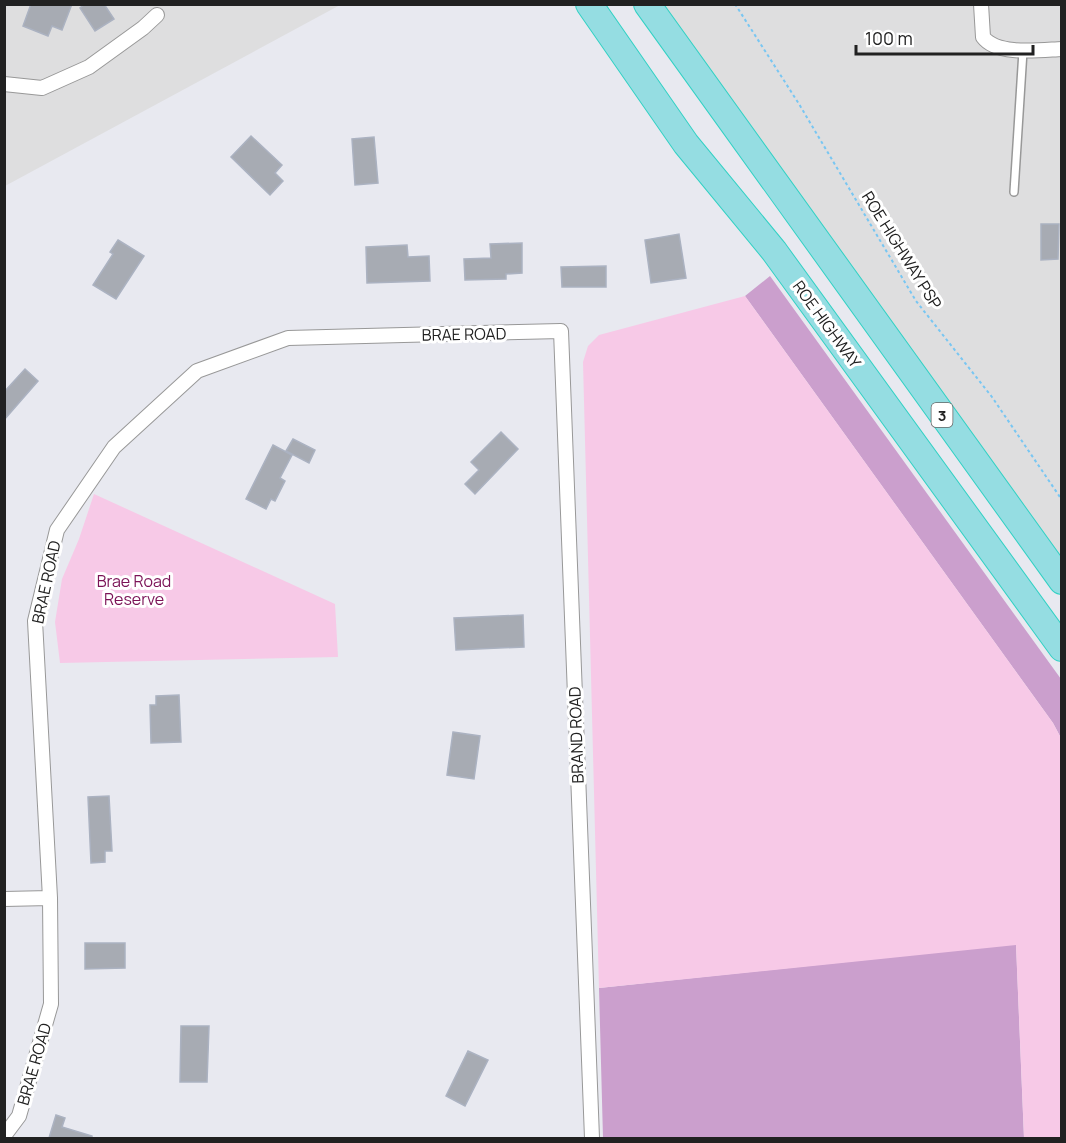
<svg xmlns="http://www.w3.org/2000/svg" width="1066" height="1143" font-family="Manrope,sans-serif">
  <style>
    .residential { fill: #dededf }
    .forest { fill: #cb9fcd }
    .park { fill: #f7c9e7 }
    .building { fill: #a7abb3; stroke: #abb2c1; stroke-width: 1.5 }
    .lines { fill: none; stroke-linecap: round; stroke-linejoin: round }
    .lane-casing { stroke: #989898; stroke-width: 10 }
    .street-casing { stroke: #989898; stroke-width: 16 }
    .highway-casing { stroke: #32d1c4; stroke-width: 28 }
    .path { stroke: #78c6f2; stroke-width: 2; stroke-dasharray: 3 3; stroke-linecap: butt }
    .lane { stroke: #fff; stroke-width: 7 }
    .street { stroke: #fff; stroke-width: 14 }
    .highway { stroke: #95dde2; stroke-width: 26 }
    .labels { text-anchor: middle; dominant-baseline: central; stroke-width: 6; stroke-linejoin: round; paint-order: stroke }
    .shield { fill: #fff; stroke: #646464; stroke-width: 1.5 }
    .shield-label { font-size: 15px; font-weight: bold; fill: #212121 }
    .street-label { font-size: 16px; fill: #212121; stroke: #fff }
    .park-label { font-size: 16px; fill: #7b1357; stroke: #fff }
  </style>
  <rect width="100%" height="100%" fill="#e8e9f0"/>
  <path class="residential" d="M5 5H340L5 186Z
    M647 5H1061V581Z"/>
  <path class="forest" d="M770 276 1061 679V738L1053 723 745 296Z
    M1016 944 1024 1138H603L599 988Z"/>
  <path class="park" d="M745 296 1053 723 1061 738V1138H1024L1016 945 599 988 583 362 588 346 599 335Z
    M94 494 335 604 338 657 60 663 55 622 62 579 79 539Z"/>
  <path class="building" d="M31 4H72L62 30 52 26 48 36 23 26Z
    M85 4H104L114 19 95 31 80 8Z
    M251 136 282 165 275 173 283 181 270 195 231 157Z
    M374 137 378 183 355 185 352 139Z
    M1041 224H1059L1058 259 1041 260Z
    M679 234 686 278 651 283 645 240Z
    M118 240 144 256 116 299 93 285 113 254 110 252Z
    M522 243V273L506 274V279L465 280 464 259 491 258 490 244Z
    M407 245 408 257 429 256 430 281 367 283 366 247Z
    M606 266V287H562L561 267Z
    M25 369 38 381 4 420V392Z
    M501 432 518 449 475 494 465 484 479 470 471 462Z
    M293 439 315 450 309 463 286 451Z
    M273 445 292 455 280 478 285 481 275 501 271 499 266 509 246 499Z
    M523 615 524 647 456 650 454 618Z
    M179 695 181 742 151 743 150 705H156V696Z
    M453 732 480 736 474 779 447 775Z
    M109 796 112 851H105V862L91 863 88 797Z
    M85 943H125V968L85 969Z
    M181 1026H209L207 1082H180Z
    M468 1051 488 1060 465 1106 446 1096Z
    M56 1115 65 1118 62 1127 92 1136V1138H49Z"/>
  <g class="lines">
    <g class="lane-casing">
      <path id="lane" d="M1014 192 1023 51"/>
    </g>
    <g class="street-casing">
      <path id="street" d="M981 4 983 37C997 56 1040 50 1062 49
        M4 84 42 88 89 67 143 28 157 15
        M4 899 50 898
        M4 1136 19 1116 51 1004 50 898 35 621 57 530 114 447 197 371 288 338 561 331 592 1138"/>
    </g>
    <g class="highway-casing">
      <path id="highway" d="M589 4 686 144 774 251 1062 648
        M647 4 1062 581"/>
    </g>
    <path class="path" d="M735 4 799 104 916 301 992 397 1062 500"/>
    <use href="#lane" class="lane"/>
    <use href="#street" class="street"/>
    <use href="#highway" class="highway"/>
  </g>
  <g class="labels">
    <rect class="shield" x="931.5" y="403" width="21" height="24" rx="4.5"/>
    <g class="shield-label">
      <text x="942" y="415">3</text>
    </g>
    <g class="street-label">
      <text transform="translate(902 250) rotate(58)">ROE HIGHWAY PSP</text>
      <text transform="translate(827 324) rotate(54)">ROE HIGHWAY</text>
      <text transform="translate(464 334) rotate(-1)">BRAE ROAD</text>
      <text transform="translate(46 582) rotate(-78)">BRAE ROAD</text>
      <text transform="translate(576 735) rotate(-92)">BRAND ROAD</text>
      <text transform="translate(34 1064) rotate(-74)">BRAE ROAD</text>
    </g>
    <g class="park-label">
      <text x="134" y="581">Brae Road<tspan x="134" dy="18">Reserve</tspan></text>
    </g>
  </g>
  <rect width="1066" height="1143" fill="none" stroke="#212121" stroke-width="12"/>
  <path d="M856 45v9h177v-9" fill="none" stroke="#212121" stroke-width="3"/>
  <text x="865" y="45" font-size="18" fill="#212121" stroke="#ffffff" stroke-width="4.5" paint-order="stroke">100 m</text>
</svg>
